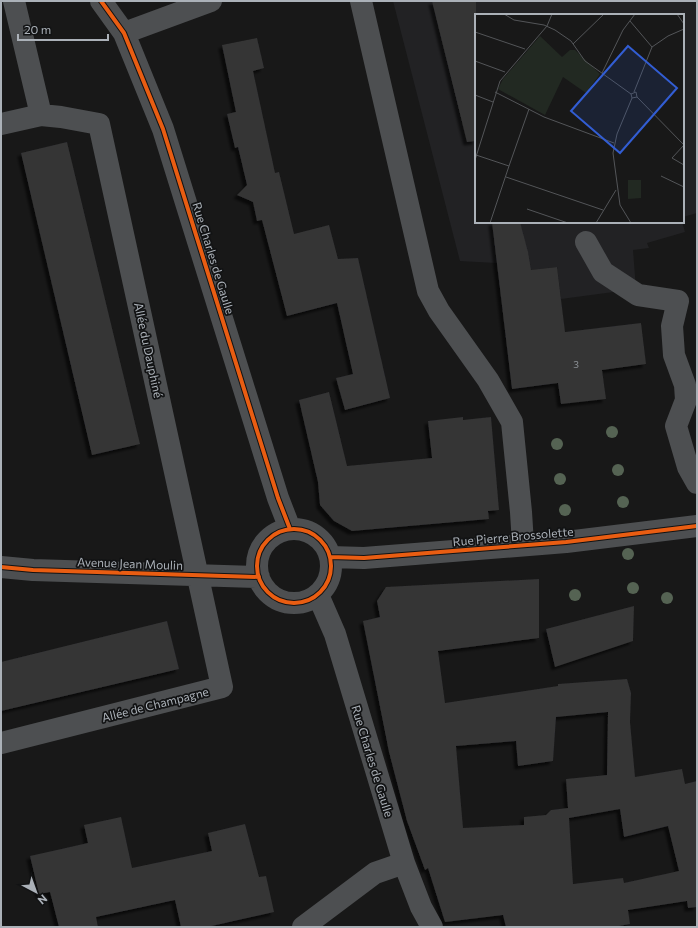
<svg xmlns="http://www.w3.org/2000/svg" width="698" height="928" font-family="Commissioner,sans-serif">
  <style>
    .built { fill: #222224 }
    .building { fill: #343435; fill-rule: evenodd; filter: url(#shadow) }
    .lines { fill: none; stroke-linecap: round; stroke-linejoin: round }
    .minor { stroke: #4d4f51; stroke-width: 22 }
    .cycleway-casing { stroke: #121314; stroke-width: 6 }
    .cycleway { stroke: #e95d12; stroke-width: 4 }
    .tree { fill: #556353 }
    .labels { text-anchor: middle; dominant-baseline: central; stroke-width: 3.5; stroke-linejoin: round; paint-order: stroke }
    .number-label { font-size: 10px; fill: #8d9297 }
    .street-label { font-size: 12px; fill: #abb1b8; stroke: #121314 }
    .inset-road { fill: none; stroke: #535558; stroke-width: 1 }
    .view { fill: #325dd3; fill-opacity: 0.15; stroke: #325dd3; stroke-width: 2 }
    .inset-edge { fill: none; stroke: #abb1b8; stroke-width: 2 }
  </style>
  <defs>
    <filter id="shadow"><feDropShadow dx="-3.5" dy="3.5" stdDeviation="1" flood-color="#0009"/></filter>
  </defs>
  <rect width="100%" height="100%" fill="#181818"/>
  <path class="built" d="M393 1H697V213L683 217V15H476V222H682L685 232 647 243 649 248 633 250 636 289 561 299 557 267 531 270 523 261 497 264 496 263 460 261Z"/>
  <path class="building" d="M432 1H476V141L467 142Z
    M257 38 264 68 253 71 275 173 279 172 294 234 329 225 338 259 358 258 390 398 345 410 336 378 353 374 337 303 287 316 262 220 257 221 253 202 237 195 247 185 238 147 235 148 227 114 236 112 222 45Z
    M67 142 140 444 92 455 21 153Z
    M492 222H520L528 252 531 270 557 267 565 332 641 323 646 364 602 370 606 399 561 404 558 383 512 389Z
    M329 392 347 466 432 458 428 421 463 417V420L491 417 499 510 488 511 489 519 352 531 334 521 320 505 318 482 299 400Z
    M539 579V638L438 651 445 703 558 686V684L627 679 631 693 630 722 635 777 682 769 685 784 697 781V907L688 908 687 901 628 910 630 924 614 927H506L503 915 445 922 428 868 425 870 407 821 389 752 363 621 380 617 377 601 386 587ZM608 712 607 775 566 779 568 808 551 810 546 815 524 817V825L463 828 456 746 516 741 518 766 553 761 556 717ZM620 809 624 837 668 826 679 871 624 883 623 878 573 884 569 818Z
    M634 606 633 641 555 667 546 629Z
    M167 621 179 669 1 711V662Z
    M121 817 132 868 212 851 208 833 245 824 259 877 266 876 274 912 207 927H181L175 900 96 917 98 927H59L50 892 39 894 30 856 88 843 84 825Z"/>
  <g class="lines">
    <path class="minor" d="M14 1 41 115
      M101 1 124 33 163 129 278 498 290 529
      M361 1 428 291 439 311 488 380 512 422 521 512 523 544
      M124 33 211 1
      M1 124 41 115 61 117 99 124 222 687 1 743
      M586 242 603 272 638 295 678 301 672 326 674 355 685 385 686 400 676 426 688 467 697 483
      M257 566a37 37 0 1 1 74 0a37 37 0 1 1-74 0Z
      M330 557 364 558 566 542 697 526
      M1 567 33 570 259 577
      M318 595 335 634 404 863 421 907 432 927
      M303 927 375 873 404 863"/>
    <g class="cycleway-casing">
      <path id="cycleway" d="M101 1 124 33 163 129 278 498 290 529
        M257 566a37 37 0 1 1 74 0a37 37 0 1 1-74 0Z
        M330 557 364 558 566 542 697 526
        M1 567 33 570 259 577"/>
    </g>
    <use href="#cycleway" class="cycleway"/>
  </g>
  <g class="tree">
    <circle cx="612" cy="432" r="6"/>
    <circle cx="557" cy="444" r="6"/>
    <circle cx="618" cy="470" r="6"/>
    <circle cx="560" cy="479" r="6"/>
    <circle cx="623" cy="502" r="6"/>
    <circle cx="565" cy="510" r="6"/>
    <circle cx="628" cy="554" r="6"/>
    <circle cx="633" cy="588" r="6"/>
    <circle cx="575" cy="595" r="6"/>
    <circle cx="667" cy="598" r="6"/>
  </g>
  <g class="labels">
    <g class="number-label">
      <text x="576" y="364">3</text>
    </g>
    <g class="street-label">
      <text transform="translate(214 258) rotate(73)">Rue Charles de Gaulle</text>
      <text transform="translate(149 350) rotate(78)">Allée du Dauphiné</text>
      <text transform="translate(513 536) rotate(-5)">Rue Pierre Brossolette</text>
      <text transform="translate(130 563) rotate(2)">Avenue Jean Moulin</text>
      <text transform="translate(155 704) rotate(-14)">Allée de Champagne</text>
      <text transform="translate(373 761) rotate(73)">Rue Charles de Gaulle</text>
    </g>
  </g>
  <g transform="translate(475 14)">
    <rect width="209" height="209" fill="#181818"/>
    <path d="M65 22 87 43 95 36H100L125 60 111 79 88 63 70 101 23 75 28 65ZM153 166H166V184L153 185Z" fill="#222922"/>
    <path class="inset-road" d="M29 0 39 6 69 11 80 16 96 27 110 47 156 80M202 0 209 10M155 7 177 33M0 18 50 35M98 30 129 0M0 47 30 58M127 59 148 16 160 0M20 78 69 103 139 129M159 78 177 33 193 22 209 15M0 81 18 88M162 83 209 131M209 131 197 144 209 151M1 141 34 152 15 209M0 146 25 67 72 12 77 0M34 152 54 95M186 162 209 173M31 163 128 196M52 195 93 209M121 209 141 176M156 209 145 191 138 139 142 120 157 84 156 80 161 78 162 83 157 84"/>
    <path class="view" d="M153 32 202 74 145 139 96 97Z"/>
    <rect width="209" height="209" class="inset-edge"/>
  </g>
  <rect width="698" height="928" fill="none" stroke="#abb1b8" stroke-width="4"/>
  <g transform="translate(36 892) rotate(139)" stroke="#121314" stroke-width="3" paint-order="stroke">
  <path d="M0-3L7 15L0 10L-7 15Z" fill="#abb1b8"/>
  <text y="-6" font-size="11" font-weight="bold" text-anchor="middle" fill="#abb1b8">N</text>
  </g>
  <path d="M18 34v6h90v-6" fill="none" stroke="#abb1b8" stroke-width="2"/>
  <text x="24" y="34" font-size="12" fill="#abb1b8" stroke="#121314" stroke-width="3" paint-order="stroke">20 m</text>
</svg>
